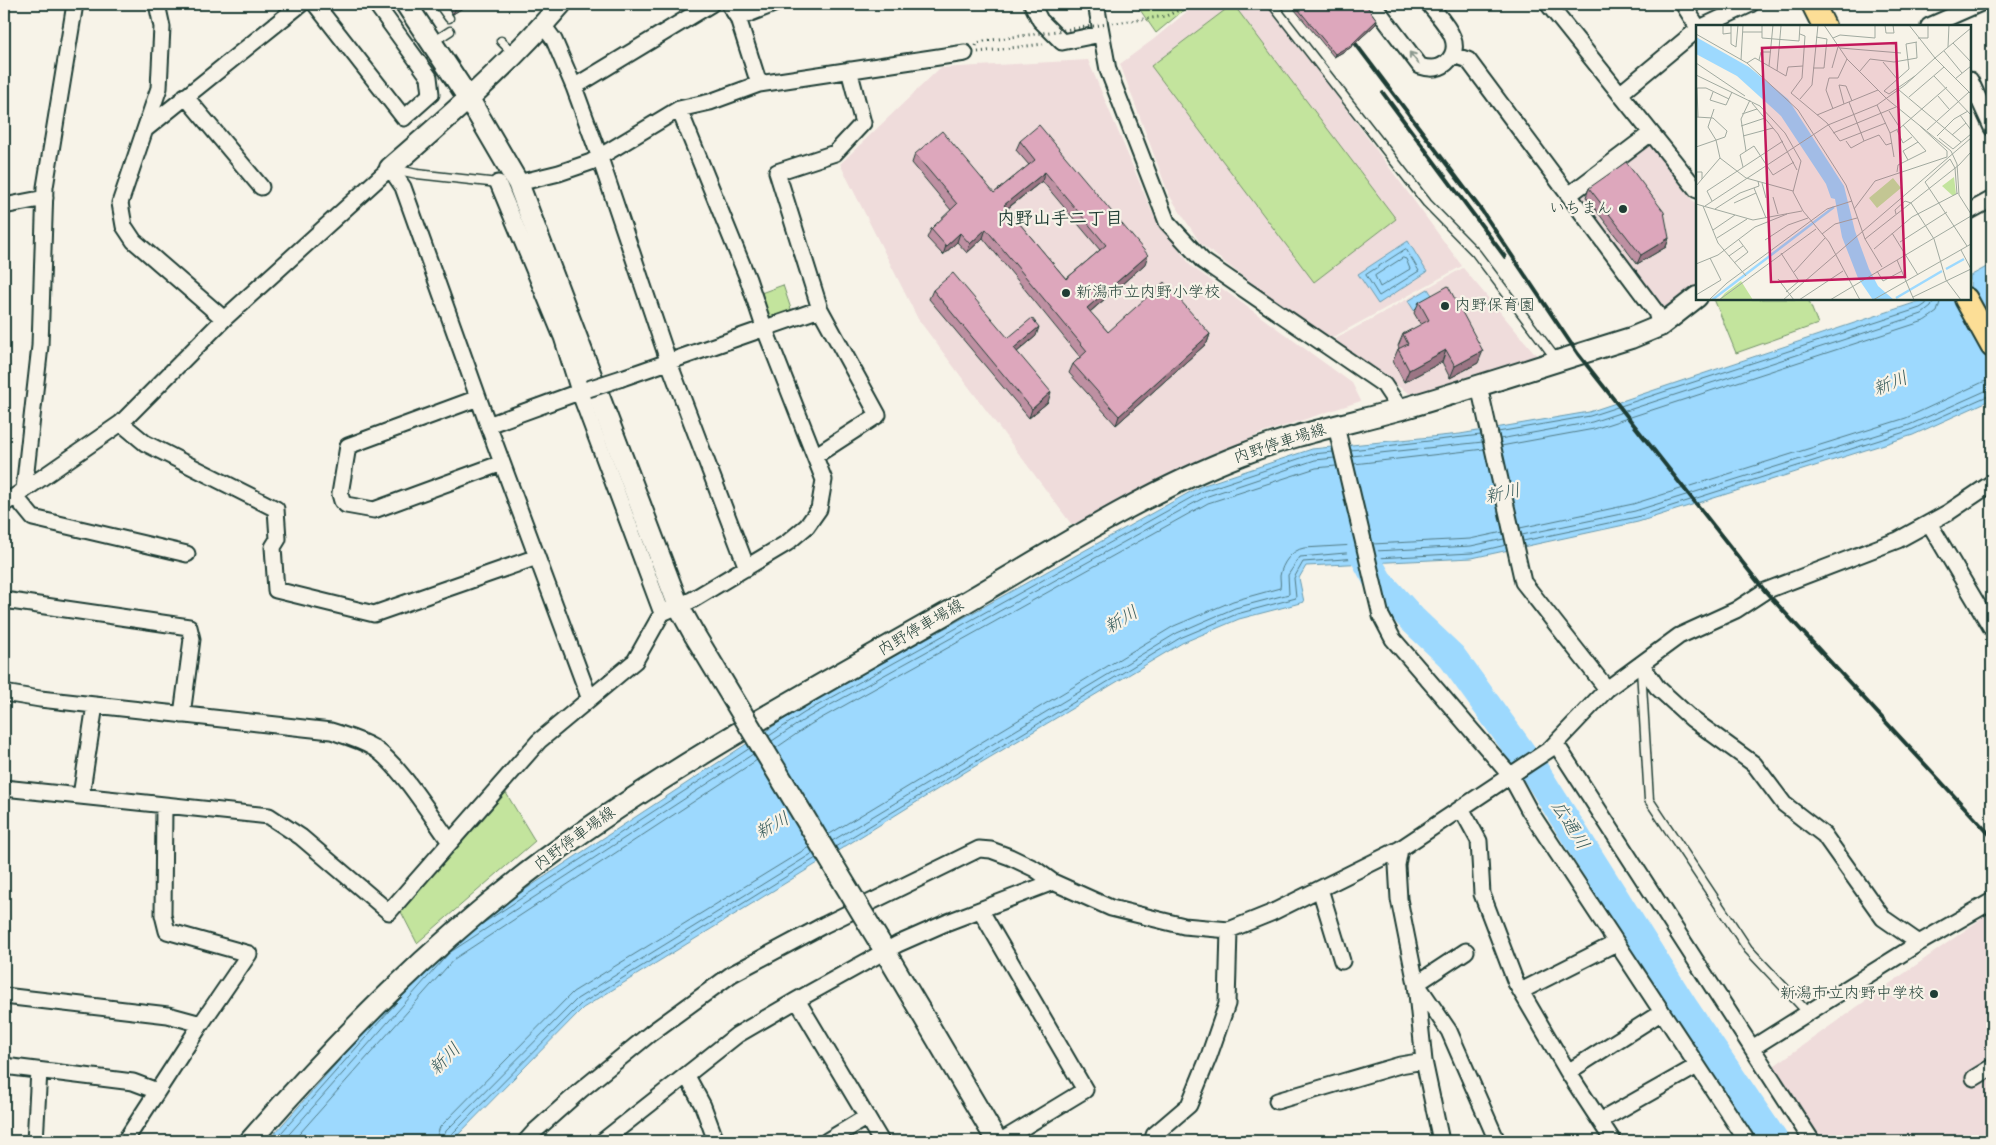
<svg xmlns="http://www.w3.org/2000/svg" width="1996" height="1145" font-family="'Indie Flower','Klee One',sans-serif">
  <style>
    .built { fill: #efdcdb }
    .green { fill: #c3e49d; stroke: #719068 }
    .water { fill: #9dd9fe; stroke: #6b9bad }
    .lines { fill: none; stroke-linecap: round; stroke-linejoin: round }
    .shore { stroke: #517b85; stroke-width: 1 }
    .river { stroke: #9dd9fe; stroke-width: 29 }
    .lane-casing { stroke: #1f3d34; stroke-width: 11 }
    .street-casing { stroke: #1f3d34; stroke-width: 19 }
    .secondary-casing { stroke: #1f3d34; stroke-width: 24 }
    .primary-casing { stroke: #1f3d34; stroke-width: 26 }
    .path { stroke: #1f3d34; stroke-width: 3; stroke-dasharray: 1 4; stroke-linecap: butt }
    .lane { stroke: #f7f3e8; stroke-width: 8 }
    .street { stroke: #f7f3e8; stroke-width: 15 }
    .secondary { stroke: #f7f3e8; stroke-width: 20 }
    .primary { stroke: #fcde96; stroke-width: 22 }
    .rail { stroke: #1f3d34; stroke-width: 4 }
    .street-bridge-casing { stroke: #1f3d34; stroke-width: 19; stroke-linecap: butt }
    .secondary-bridge-casing { stroke: #1f3d34; stroke-width: 24; stroke-linecap: butt }
    .path-bridge { stroke: #1f3d34; stroke-width: 3; stroke-dasharray: 1 4; stroke-linecap: butt }
    .street-bridge { stroke: #f7f3e8; stroke-width: 15 }
    .secondary-bridge { stroke: #f7f3e8; stroke-width: 20 }
    .wall { fill: #be90a2; stroke: #1f3d34; fill-rule: evenodd }
    .shaded-wall { fill: #9b7584; stroke: #1f3d34 }
    .building { fill: #dda7bc; stroke: #1f3d34; fill-rule: evenodd }
    .oneway { stroke: #8b988e }
    .poi-dot { fill: #1f3d34; stroke: #f7f3e8; stroke-width: 2 }
    .labels { text-anchor: middle; dominant-baseline: central; stroke-width: 4.5; stroke-linejoin: round; paint-order: stroke }
    .poi-label { font-size: 16px; fill: #1f3d34; stroke: #f7f3e8; text-anchor: end }
    .street-label { font-size: 16px; fill: #1f3d34; stroke: #f7f3e8 }
    .neighbourhood-label { font-size: 18px; font-weight: bold; fill: #1f3d34; stroke: #f7f3e8 }
    .water-label { font-size: 18px; font-style: italic; fill: #385c5c; stroke: #f7f3e8 }
    .inset-river { fill: none; stroke: #9dd9fe; stroke-width: 2.5 }
    .inset-road { fill: none; stroke: #a1aaa0; stroke-width: 1 }
    .view { fill: #c2185b; fill-opacity: 0.15; stroke: #c2185b; stroke-width: 2.5 }
    .inset-edge { fill: none; stroke: #1f3d34; stroke-width: 2.5 }
  </style>
  <rect width="100%" height="100%" fill="#f7f3e8"/>
  <filter id="ink" filterUnits="userSpaceOnUse"><feTurbulence type="fractalNoise" baseFrequency=".02" numOctaves="2"/><feDisplacementMap in="SourceGraphic" scale="10" xChannelSelector="R" yChannelSelector="G"/><feConvolveMatrix kernelMatrix="1 2 1 2 8 2 1 2 1" color-interpolation-filters="sRGB"/></filter>
  <g filter="url(#ink)">
    <path class="built" d="M1196 4H1269L1462 266 1326 341 1201 244 1169 195 1120 64 1154 39Z
      M1088 60 1152 212 1191 266 1352 383 1361 401 1260 434 1072 525 918 319 840 164 940 68Z
      M1650 145 1697 206V289L1666 317 1579 195Z
      M1463 268 1538 357 1412 395 1328 343Z
      M1988 914 1992 919V1141H1814L1768 1070Z"/>
    <path class="green" d="M1136 4H1191L1156 33Z
      M1233 4 1396 219 1314 282 1151 66Z
      M783 285 792 312 769 319 761 293Z
      M1714 299H1808L1818 324 1736 353Z
      M503 788 535 841 417 943 398 906Z"/>
    <path class="water" d="M1408 241 1427 272 1378 304 1358 274Z
      M1992 264V398L1988 401 1913 435 1638 522 1472 558 1306 566 1299 578 1304 602 1239 619 1182 643 967 771 583 1008 452 1141H268L441 945 801 708 1201 486 1312 449 1460 434 1589 412 1926 299H1970V276Z
      M1428 289 1435 300 1415 312 1408 301Z"/>
    <g class="lines">
      <path class="shore" d="M1406 249 1419 271 1379 296 1366 275Z
        M1403 258 1406 259 1410 269 1380 287 1375 276Z
        M1498 432 1590 416 1920 308 1926 304 1927 299
        M1500 439 1592 422 1922 314 1931 307 1934 299
        M1501 446 1594 429 1924 321 1937 312 1941 299
        M1351 450 1481 435
        M1352 456 1483 442
        M1354 464 1484 449
        M1520 528 1633 504 1906 418 1983 382 1992 380
        M1522 535 1635 511 1909 425 1992 388
        M1523 541 1637 517 1911 430 1992 394
        M1373 544 1470 539 1503 532
        M1375 551 1471 546 1504 539
        M1376 558 1472 553 1506 545
        M769 736 804 713 1203 491 1313 454 1333 452
        M772 741 807 718 1205 497 1315 460 1335 458
        M776 748 811 724 1208 503 1316 468 1336 466
        M828 835 1174 626 1233 601 1280 588C1281 584 1280 580 1280 576 1282 563 1292 550 1304 548L1355 545
        M832 841 1177 633 1235 608 1289 594 1288 575 1300 557 1357 552
        M835 847 1180 638 1237 614 1296 598 1294 578 1303 562 1358 558
        M482 924 750 748
        M274 1141 404 994
        M283 1141 449 953 753 754
        M293 1141 454 959 757 760
        M435 1141 440 1127 573 992 809 847
        M442 1141 446 1131 577 999 813 853
        M448 1141 450 1136 581 1004 816 858"/>
      <path class="river" d="M1361 550 1378 581 1412 619 1452 657 1536 773 1684 1008 1774 1141"/>
      <g class="lane-casing">
        <path id="lane" d="M439 4 449 18
          M1272 4 1427 203 1476 253 1556 359
          M501 41 514 54
          M433 42 450 31
          M394 169 417 174 498 183
          M1641 669 1649 800 1748 949 1808 1013"/>
      </g>
      <g class="street-casing">
        <path id="street" d="M157 4 162 27 159 88 120 203 124 226 134 241 224 319
          M315 4 404 118 431 94 429 77 376 4
          M729 4 738 18 759 84
          M1032 4 1040 20 1062 42 1101 34
          M1096 4 1108 70 1167 222 1203 261 1384 385 1400 409
          M1373 4 1420 66C1429 69 1438 70 1446 63 1468 44 1441 20 1429 4
          M1548 4 1697 190
          M1683 4 1697 26
          M738 18 774 4
          M543 25 554 40 574 87 600 158 668 360 747 568
          M1704 26 1751 4
          M1929 26 1979 4
          M1453 55 1468 60 1656 312 1660 326
          M1970 80 1992 128
          M574 87 711 4
          M1621 93 1697 30
          M185 96 261 187
          M147 128 301 4
          M498 183 562 337 579 391 662 613
          M518 183 559 173 591 162 679 109 710 102 759 84 965 53
          M1569 195 1651 133
          M4 206 45 198
          M1970 211 1992 199
          M820 309 777 172 835 153 863 123 849 70
          M622 378 820 309 878 415 815 456
          M1479 386 1523 582 1607 689
          M478 398 348 446 340 494 342 501 346 505 374 510 502 463
          M121 423 145 443 276 509 278 539 273 547 276 590 374 614 537 557
          M488 425 587 389
          M1336 426 1381 616 1393 639 1510 775 1529 810 1747 1141
          M24 489 40 346 45 187 75 4
          M15 496 33 518 187 554
          M4 504 121 423 224 319 390 168 403 187 488 425 589 697
          M1929 523 1992 629
          M4 600 189 627 192 639 182 715
          M1641 664 1657 687 1692 719 1754 764 1784 804 1824 835 1883 918 1919 943
          M4 693 40 699 331 731C346 736 361 740 374 748 400 765 431 816 450 842
          M1556 744 1812 1141
          M4 788 269 816 301 837 389 912 539 741 635 661 662 613 692 600 787 543 807 526 819 509 824 480 764 327 748 279 679 109
          M81 796 95 705
          M1461 808 1479 841 1482 894 1516 983 1568 1072 1613 1141
          M1400 849 1397 865 1399 899 1416 984 1424 1061 1441 1141
          M1320 889 1342 961
          M981 911 1085 1090 1001 1141
          M1416 984 1466 951
          M1419 987 1449 1031 1497 1141
          M1521 991 1616 943
          M4 996 168 1015 201 1024
          M797 1000 881 1141
          M1752 1048 1919 943 1992 901
          M4 1066 133 1082 157 1091
          M1568 1072 1662 1012
          M687 1076 703 1106 716 1141
          M1974 1078 1992 1067
          M1277 1101 1400 1065 1424 1061
          M1600 1121 1697 1066
          M35 1141 39 1071
          M125 1141 201 1024 249 954 167 931 163 915 164 805
          M526 1141 535 1131 581 1090 651 1033 732 974 824 925 979 849 991 850 1010 857 1035 869 1053 882 1111 908 1184 926 1229 930 1271 913 1400 849 1550 749 1607 689 1679 636 1736 610 1765 591 1898 540 1949 512 1992 483
          M603 1141 737 1035 797 1000 898 944 948 922 1053 882
          M827 1141 865 1118
          M1153 1141 1154 1135 1189 1105 1209 1056 1227 1004 1229 930"/>
      </g>
      <g class="secondary-casing">
        <path id="secondary" d="M406 4 469 99 518 183 679 607 694 634
          M390 168C450 116 510 64 561 4
          M879 941 997 1141
          M250 1141C339 1039 435 941 544 860 671 766 810 691 947 613 1043 558 1137 495 1241 455 1294 434 1351 423 1405 408 1481 386 1556 361 1631 338L1660 326 1697 297"/>
      </g>
      <g class="primary-casing">
        <path id="primary" d="M1813 4 1824 26
          M1966 299 1992 346"/>
      </g>
      <path class="path" d="M976 46 977 43 984 41
        M978 52 1043 44"/>
      <use href="#lane" class="lane"/>
      <use href="#street" class="street"/>
      <use href="#secondary" class="secondary"/>
      <use href="#primary" class="primary"/>
      <path class="rail" d="M1346 31 1482 211 1578 354 1765 591 1992 837
        M1383 93 1505 257"/>
      <g class="street-bridge-casing">
        <path id="street-bridge" d="M588 389 622 378"/>
      </g>
      <g class="secondary-bridge-casing">
        <path id="secondary-bridge" d="M694 634 879 941"/>
      </g>
      <path class="path-bridge" d="M984 41 1166 16 1192 4"/>
      <use href="#street-bridge" class="street-bridge"/>
      <use href="#secondary-bridge" class="secondary-bridge"/>
    </g>
    <path class="wall" d="M446 4H469L453 14Z
      M1290 4H1365L1377 20 1376 24 1350 48 1334 57Z
      M1020 141 1145 264 1090 312 1108 332 1210 334 1207 343 1116 425 1069 373 1073 364 1080 357 983 238 967 253 957 242 943 255 927 238 931 229 951 210 912 163 915 154 994 193 1029 165 1016 150ZM1042 181 1100 250 1066 279 1007 209Z
      M1589 188 1669 238 1666 247 1637 264 1586 197Z
      M933 290 1008 338 1036 336 1017 352 1048 402 1029 418 929 299Z
      M1419 302 1478 363 1450 378 1442 362 1404 382 1393 361 1398 349 1399 348 1398 346 1403 334 1421 325 1414 313Z"/>
    <path class="shaded-wall" d="M459 4H469L453 14 457 5Z
      M1377 20 1376 24 1350 48 1334 57 1335 54Z
      M1045 172 1042 181 1000 214 1004 205Z
      M986 229 983 238 967 253 970 244Z
      M960 233 957 242 943 255 946 246Z
      M1669 238 1666 247 1637 264 1641 255Z
      M1148 255 1145 264 1084 317 1087 308Z
      M1039 327 1036 336 1011 357 1014 348Z
      M1210 334 1207 343 1116 425 1119 416Z
      M1446 350 1442 362 1404 382 1409 370Z
      M1483 351 1478 363 1450 378 1455 366Z
      M1051 392 1048 402 1029 418 1032 409Z"/>
    <path class="building" d="M1294 4H1365L1377 20 1351 45 1335 54Z
      M1039 125 1148 255 1087 308 1108 332 1164 282 1210 334 1119 416 1073 364 1087 351 986 229 970 244 960 233 946 246 931 229 957 204 915 154 942 131 994 193 1035 160 1020 141ZM1045 172 1106 245 1066 279 1004 205Z
      M1626 162 1664 212 1669 238 1641 255 1589 188Z
      M953 273 1008 338 1032 318 1039 327 1014 348 1051 392 1032 409 933 290Z
      M1448 286 1483 351 1455 366 1446 350 1409 370 1398 349 1408 344 1403 334 1429 320 1419 302Z"/>
    <defs><path id="oneway-shaft" d="M-6 0H5M1.5-3L5.5 0L1.5 3" fill="none" stroke-width="1.6" stroke-linecap="round" stroke-linejoin="round" transform="scale(1.25)"/></defs>
    <use class="oneway" href="#oneway-shaft" transform="translate(1414 58) rotate(-128)"/>
  </g>
  <g class="poi-dot">
    <circle cx="1623" cy="209" r="5"/>
    <circle cx="1066" cy="293" r="5"/>
    <circle cx="1445" cy="306" r="5"/>
    <circle cx="1934" cy="994" r="5"/>
  </g>
  <g class="labels">
    <g class="poi-label">
      <text x="1613" y="209">いちまん</text>
      <text x="1076" y="293" text-anchor="start">新潟市立内野小学校</text>
      <text x="1455" y="306" text-anchor="start">内野保育園</text>
      <text x="1924" y="994">新潟市立内野中学校</text>
    </g>
    <g class="street-label">
      <text transform="translate(1280 444) rotate(-18)">内野停車場線</text>
      <text transform="translate(921 628) rotate(-30)">内野停車場線</text>
      <text transform="translate(575 839) rotate(-36)">内野停車場線</text>
    </g>
    <g class="neighbourhood-label">
      <text x="1060" y="220">内野山手二丁目</text>
    </g>
    <g class="water-label">
      <text transform="translate(1891 385) rotate(-22)">新川</text>
      <text transform="translate(1503 495) rotate(-12)">新川</text>
      <text transform="translate(1122 621) rotate(-31)">新川</text>
      <text transform="translate(1569 826) rotate(58)">広通川</text>
      <text transform="translate(773 827) rotate(-29)">新川</text>
      <text transform="translate(446 1060) rotate(-46)">新川</text>
    </g>
  </g>
  <g transform="translate(1696 25)">
    <rect width="275" height="275" fill="#f7f3e8"/>
    <path d="M258 152 260 169 257 171 246 161ZM197 153 205 163 181 183 173 173ZM45 256 57 275H23L29 268Z" fill="#c3e49d"/>
    <path d="M0 12 53 42 92 74 148 161 159 206 173 244 182 261 198 275H177L162 253 146 212 139 174 135 173 130 159 85 91 41 51 0 29Z" fill="#9dd9fe"/>
    <path class="inset-river" d="M250 244 268 234M200 273 246 246M16 275 138 182"/>
    <path class="inset-road" d="M27 0V9L35 8M35 0V19L40 22 42 0M66 0V13L103 16 104 0M128 0 151 34 191 74 255 126 261 139 263 170 275 189M189 0 190 8H198L197 0M275 3 239 33 275 69M47 7H66M0 9 51 38 102 85 150 160 169 214 186 242M104 9 109 11 106 53 95 68 131 98 144 116 190 98M137 13 144 10 179 13V0M222 13H232V0M257 18 275 37M252 22 253 0M144 23 205 28M248 26 266 48M45 35 47 0M63 35 65 27H75M187 37 202 55M0 38 49 71M51 38 59 33 90 51 92 42 107 41M73 41 77 0M117 43H128L131 14 120 12M136 43 142 22M81 46 85 1M164 46 174 34 198 37 221 33 220 17M0 50 64 81 89 108 105 136 97 167 107 186 133 217 164 275M238 51 275 90M259 54 275 41M0 63H10L33 74M1 63 2 92M203 65 265 117M188 66 213 44 210 19 221 17M188 66 193 69 219 51M17 67 14 75 30 80 36 67M242 71 253 84M213 72 248 42M104 74 116 60 122 0M56 78 82 109 101 145M148 79 143 60 150 61 156 76M181 80 194 108 198 132M18 84 12 102 20 115 24 133 50 153 97 166M137 84 130 65 133 53H142L151 34M193 86 204 103M46 89 61 84M121 90 182 65M264 90 275 105M0 92 17 93 31 106 29 112 0 122M45 101 69 93M201 105 207 118 216 112M231 105 273 67M137 108 200 82M194 108 204 103 251 62M256 110 270 98M47 111 77 103M241 111 258 94 272 86M243 113 257 124 275 109M150 116 155 123 168 116 153 77M168 116 183 110 190 120 196 118M50 126 45 94 54 75M212 135 207 126 222 117M47 142 44 130 58 121 77 150 98 137M0 147H6V154L0 161M201 147 202 140 230 126 207 100M6 154 24 133M66 158 70 173M58 163 70 193M261 169 259 143 254 134 229 157 271 221M77 172 82 189M16 176 11 166 87 116M38 178 60 168M215 178 238 214 250 255 265 275M0 179 57 195 106 186M7 181 22 218 50 251M9 181 132 100 181 80 209 60 239 33 213 0M19 184 44 168 63 161 62 156M158 184 179 156 251 132V126L224 101M200 189 199 185 209 176 215 178M17 205 39 190M196 208 222 250M126 209 139 199 161 193M21 213 51 194M169 214 263 140 275 127M69 215 92 200 112 193M204 217 251 187M178 224 216 192 262 168M265 225 275 244M85 228 103 256 90 267M33 231 47 221M201 235 218 275M38 238 52 227 43 215M0 239 22 230 59 202 91 189M181 246 187 256 206 246M98 247 129 213M82 254 98 275M0 270 25 255 14 233M217 272 275 244M13 275 31 258 131 184 156 176M23 275 120 204M87 275 275 113M103 275 147 246M134 275 275 191M177 275 275 219"/>
    <path class="view" d="M200 18 209 252 75 257 66 23Z"/>
    <rect width="275" height="275" class="inset-edge"/>
  </g>
  <rect width="1996" height="1145" fill="none" stroke="#f7f3e8" stroke-width="20"/>
  <rect x="10" y="10" width="1976" height="1125" fill="none" stroke="#1f3d34" stroke-width="2" filter="url(#ink)"/>
</svg>
